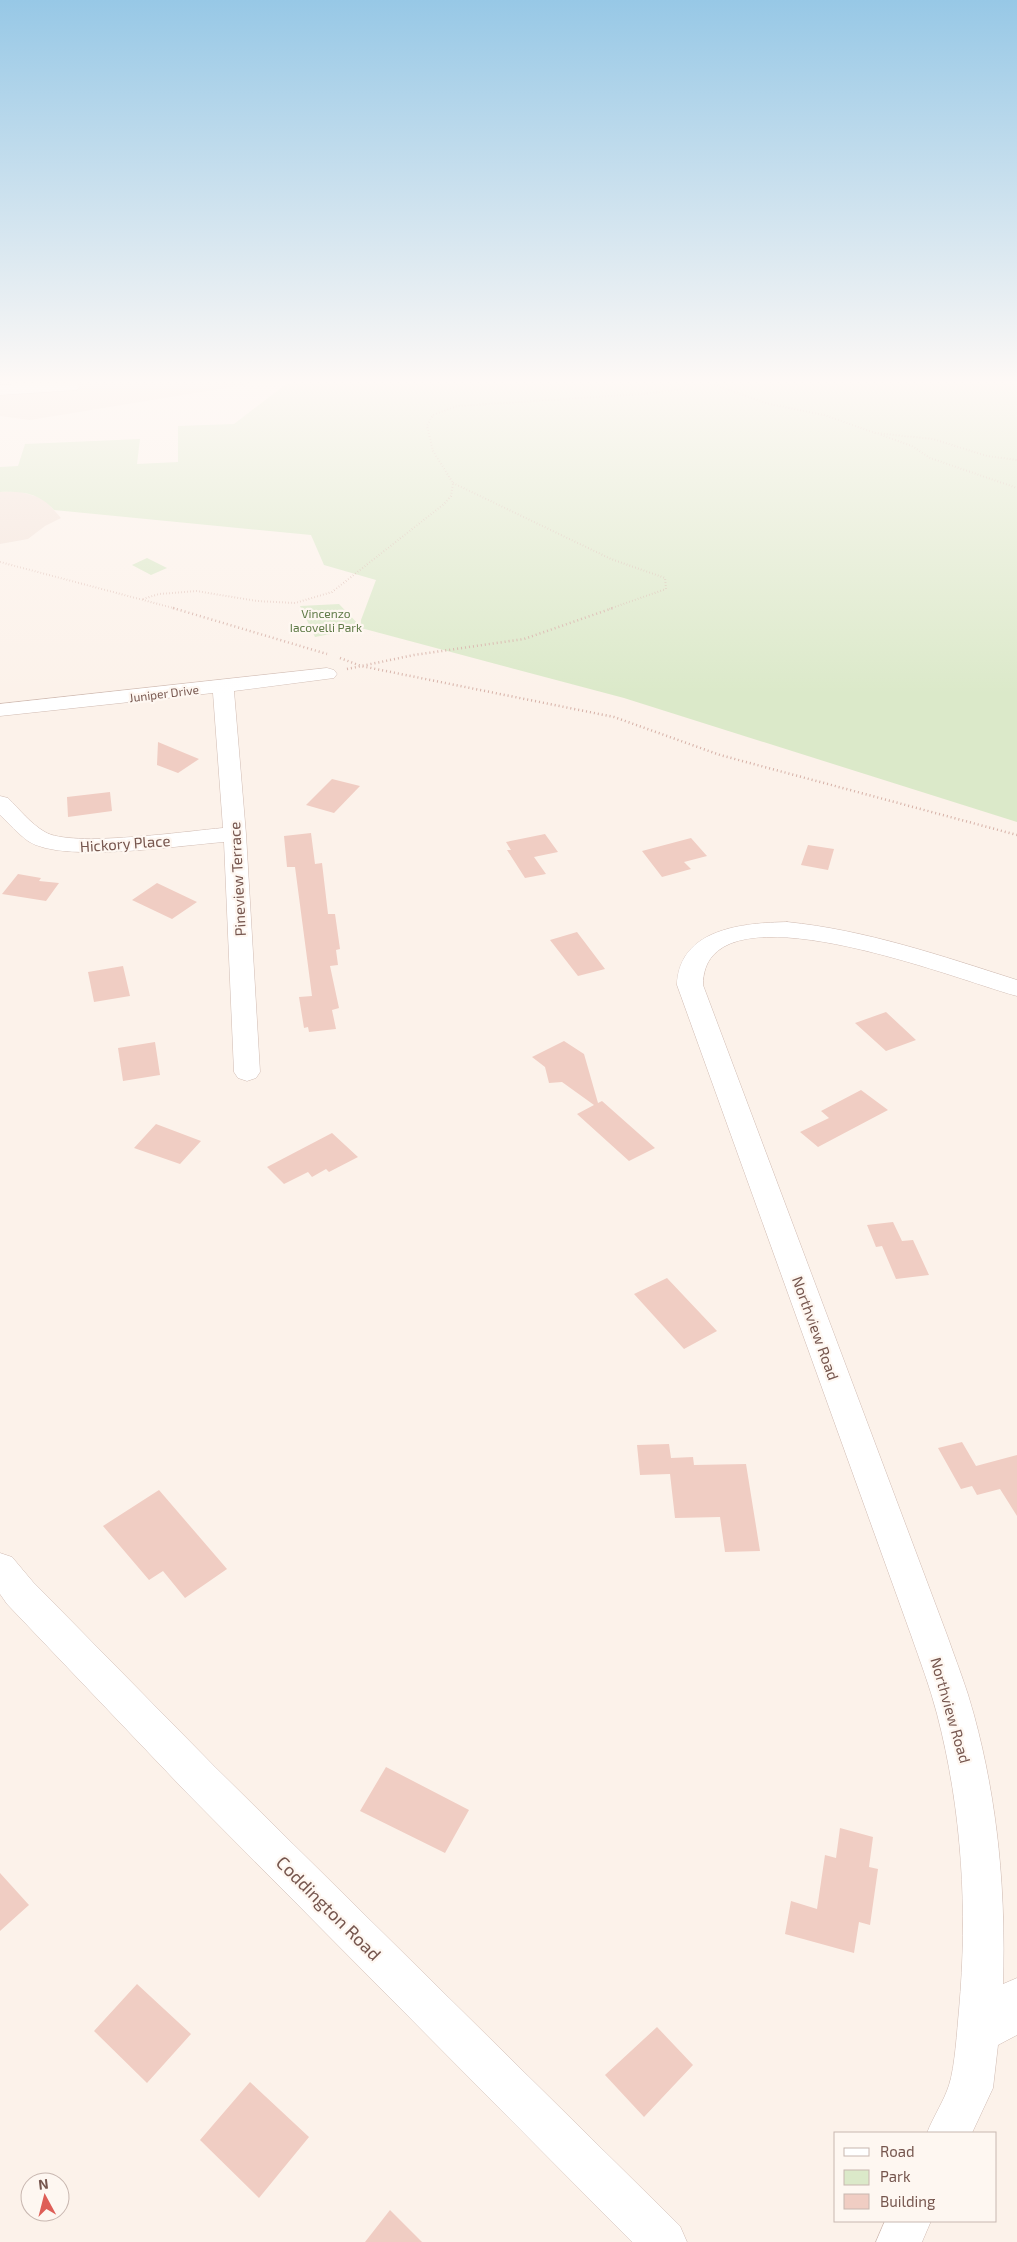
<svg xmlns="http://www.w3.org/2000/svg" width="1017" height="2242" font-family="'Exo 2',sans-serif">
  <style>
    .residential { fill: #f3e3d9 }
    .green { fill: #dbe9c9 }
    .building { fill: #f0cdc3 }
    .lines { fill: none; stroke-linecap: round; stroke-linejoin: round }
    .minor-casing { stroke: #d0bbb2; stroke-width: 1 }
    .path-far1 { stroke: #d5b0a6; stroke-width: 2; stroke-dasharray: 0.5 2.5; stroke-linecap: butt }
    .path { stroke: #d5b0a6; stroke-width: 2.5; stroke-dasharray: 1 3; stroke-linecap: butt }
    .minor { fill: #fff; fill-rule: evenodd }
    .labels { text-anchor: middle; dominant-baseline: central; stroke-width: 4.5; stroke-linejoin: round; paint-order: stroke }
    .far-park-label { font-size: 12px; fill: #5f7a47; stroke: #fef7f1 }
    .far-street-label { font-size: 12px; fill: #76564e; stroke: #fef7f1 }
    .street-label { font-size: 15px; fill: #76564e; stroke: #fef7f1 }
    .near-street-label { font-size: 18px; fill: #76564e; stroke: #fef7f1 }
  </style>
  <rect width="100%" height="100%" fill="#fcf2ea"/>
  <path class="residential" d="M0 381H268L30 420 0 416Z
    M18 491 44 499 61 518 45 526 28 539 0 544V492Z"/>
  <path class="green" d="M290 381H1017V822L624 698 361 628 315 637 300 606 339 604 361 627V620L376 580 324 565 311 535 54 510C39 493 22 491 0 492V467L18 466 25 444 140 439 137 464 178 462V426L234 424Z
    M147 558 167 568 151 575 132 565Z"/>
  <path class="building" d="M158 742 199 759 178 773 157 765Z
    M332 779 360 786 334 813 306 805Z
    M110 792 112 811 68 817 67 797Z
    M311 833 315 864 322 863 328 914H335L340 949 336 950 338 965 330 966 339 1008 332 1010 336 1029 309 1032 308 1027 304 1028 299 997 312 996 295 867H287L284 836Z
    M545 834 558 852 534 857 546 874 525 878 507 850H511L506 842Z
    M691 838 707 856 684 862 691 869 662 877 642 851Z
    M808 845 834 849 828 870 801 865Z
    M18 874 41 878 39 881 59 883 46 901 2 894Z
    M157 883 197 902 172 919 132 900Z
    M577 932 605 969 578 976 550 940Z
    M123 966 130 996 94 1002 88 972Z
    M886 1012 916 1040 886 1051 855 1023Z
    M564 1041 584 1054 598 1103 602 1101 655 1148 629 1161 577 1114 594 1105 562 1082 549 1083 545 1067 532 1057Z
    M155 1042 160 1075 123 1081 118 1048Z
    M861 1090 888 1110 818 1147 800 1132 829 1118 821 1111Z
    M156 1124 201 1141 180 1164 134 1148Z
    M332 1133 358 1157 329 1172 326 1169 312 1177 308 1172 284 1184 267 1167Z
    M893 1222 902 1241 913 1240 929 1275 896 1279 882 1246 876 1247 867 1225Z
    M667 1278 717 1331 684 1349 634 1294Z
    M962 1442 976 1466 1017 1455V1516L1000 1489 977 1495 972 1486 961 1489 938 1448Z
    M669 1444 671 1458 693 1457 694 1465 746 1464 760 1551 725 1552 720 1517 675 1518 670 1474 640 1475 637 1445Z
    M159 1490 227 1569 185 1598 163 1571 149 1580 103 1526Z
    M386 1767 469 1810 445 1853 360 1811Z
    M840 1828 873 1837 869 1867 878 1869 870 1925 859 1922 854 1953 785 1934 791 1901 817 1909 825 1855 836 1858Z
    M0 1873 29 1905 0 1931Z
    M137 1984 191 2034 147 2083 94 2031Z
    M657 2027 693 2065 644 2117 605 2075Z
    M250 2082 309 2137 259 2198 200 2140Z
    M390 2210 422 2242H365Z"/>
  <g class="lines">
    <g class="minor-casing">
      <path id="minor" d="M72 382 77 384 80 387 77 390 0 395V385Z
        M327 668 334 670 337 674 334 678 234 691 246 834 260 1072 256 1078 247 1081 238 1078 234 1072 224 842C181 845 62 864 28 841 18 834 9 823 0 815V796L8 798C19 809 31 824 45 832 71 848 188 831 223 828L213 693 0 716V704Z
        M787 922C866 930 942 956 1017 980V996C965 983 703 877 703 985L947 1635C956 1661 967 1688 974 1715 998 1803 1006 1893 1003 1984L1017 1978V2035L998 2045 993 2088 972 2133H927C933 2117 944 2101 949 2085 955 2067 957 2030 959 2010 968 1911 962 1810 937 1714 930 1687 920 1661 911 1635L677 985C679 928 744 923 787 922Z
        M0 1553 12 1557 33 1582 214 1766 680 2226 687 2242H632L186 1792 7 1604 0 1594Z
        M885 2221H931L922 2242H876Z"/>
    </g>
    <path class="path-far1" d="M703 381 769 404 824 415 875 433 933 439 987 456 1017 460
      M881 435 912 446 930 458 1017 488
      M453 483 611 559 665 578 666 589 609 609
      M0 562 177 609
      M143 599 159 594 196 591 257 601 295 603 332 592 444 504 451 496 453 483 433 451 427 426 433 415 457 406 643 394 681 389 688 384V381"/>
    <path class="path" d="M173 608 327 654
      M340 658 361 666 614 717 720 755 1017 835
      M347 669 414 655 524 639 613 608"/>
    <use href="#minor" class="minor"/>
  </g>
  <linearGradient id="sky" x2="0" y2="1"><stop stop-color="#97c8e6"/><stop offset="0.55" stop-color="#fef9f6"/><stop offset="1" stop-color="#fef9f6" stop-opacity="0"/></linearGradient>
  <rect width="1017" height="695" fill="url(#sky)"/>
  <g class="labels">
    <g class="far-park-label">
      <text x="326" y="613">Vincenzo<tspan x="326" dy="14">Iacovelli Park</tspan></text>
    </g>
    <g class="far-street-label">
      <text transform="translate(164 693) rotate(-7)">Juniper Drive</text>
    </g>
    <g class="street-label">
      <text transform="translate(125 843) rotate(-4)">Hickory Place</text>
      <text transform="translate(237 879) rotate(-93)">Pineview Terrace</text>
      <text transform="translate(816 1328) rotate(70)">Northview Road</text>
      <text transform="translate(951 1710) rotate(74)">Northview Road</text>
    </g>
    <g class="near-street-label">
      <text transform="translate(329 1908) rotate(45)">Coddington Road</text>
    </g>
  </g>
  <rect x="834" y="2132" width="162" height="90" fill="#fef7f1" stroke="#c8b7b0"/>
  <rect x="844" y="2148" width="25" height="8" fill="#ffffff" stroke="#c8b7b0"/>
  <text x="880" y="2157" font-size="15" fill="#76564e">Road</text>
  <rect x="844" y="2170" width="25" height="15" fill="#dbe9c9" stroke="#c8b7b0"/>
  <text x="880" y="2182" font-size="15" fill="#76564e">Park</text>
  <rect x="844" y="2194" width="25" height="15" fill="#f0cdc3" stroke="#c8b7b0"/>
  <text x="880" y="2207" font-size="15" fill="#76564e">Building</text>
  <g transform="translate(45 2197) rotate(353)"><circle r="24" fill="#fef7f1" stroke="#c8b7b0"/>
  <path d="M0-4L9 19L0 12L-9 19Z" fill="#de5e57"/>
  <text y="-8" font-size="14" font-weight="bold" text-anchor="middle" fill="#76564e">N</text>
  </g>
</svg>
